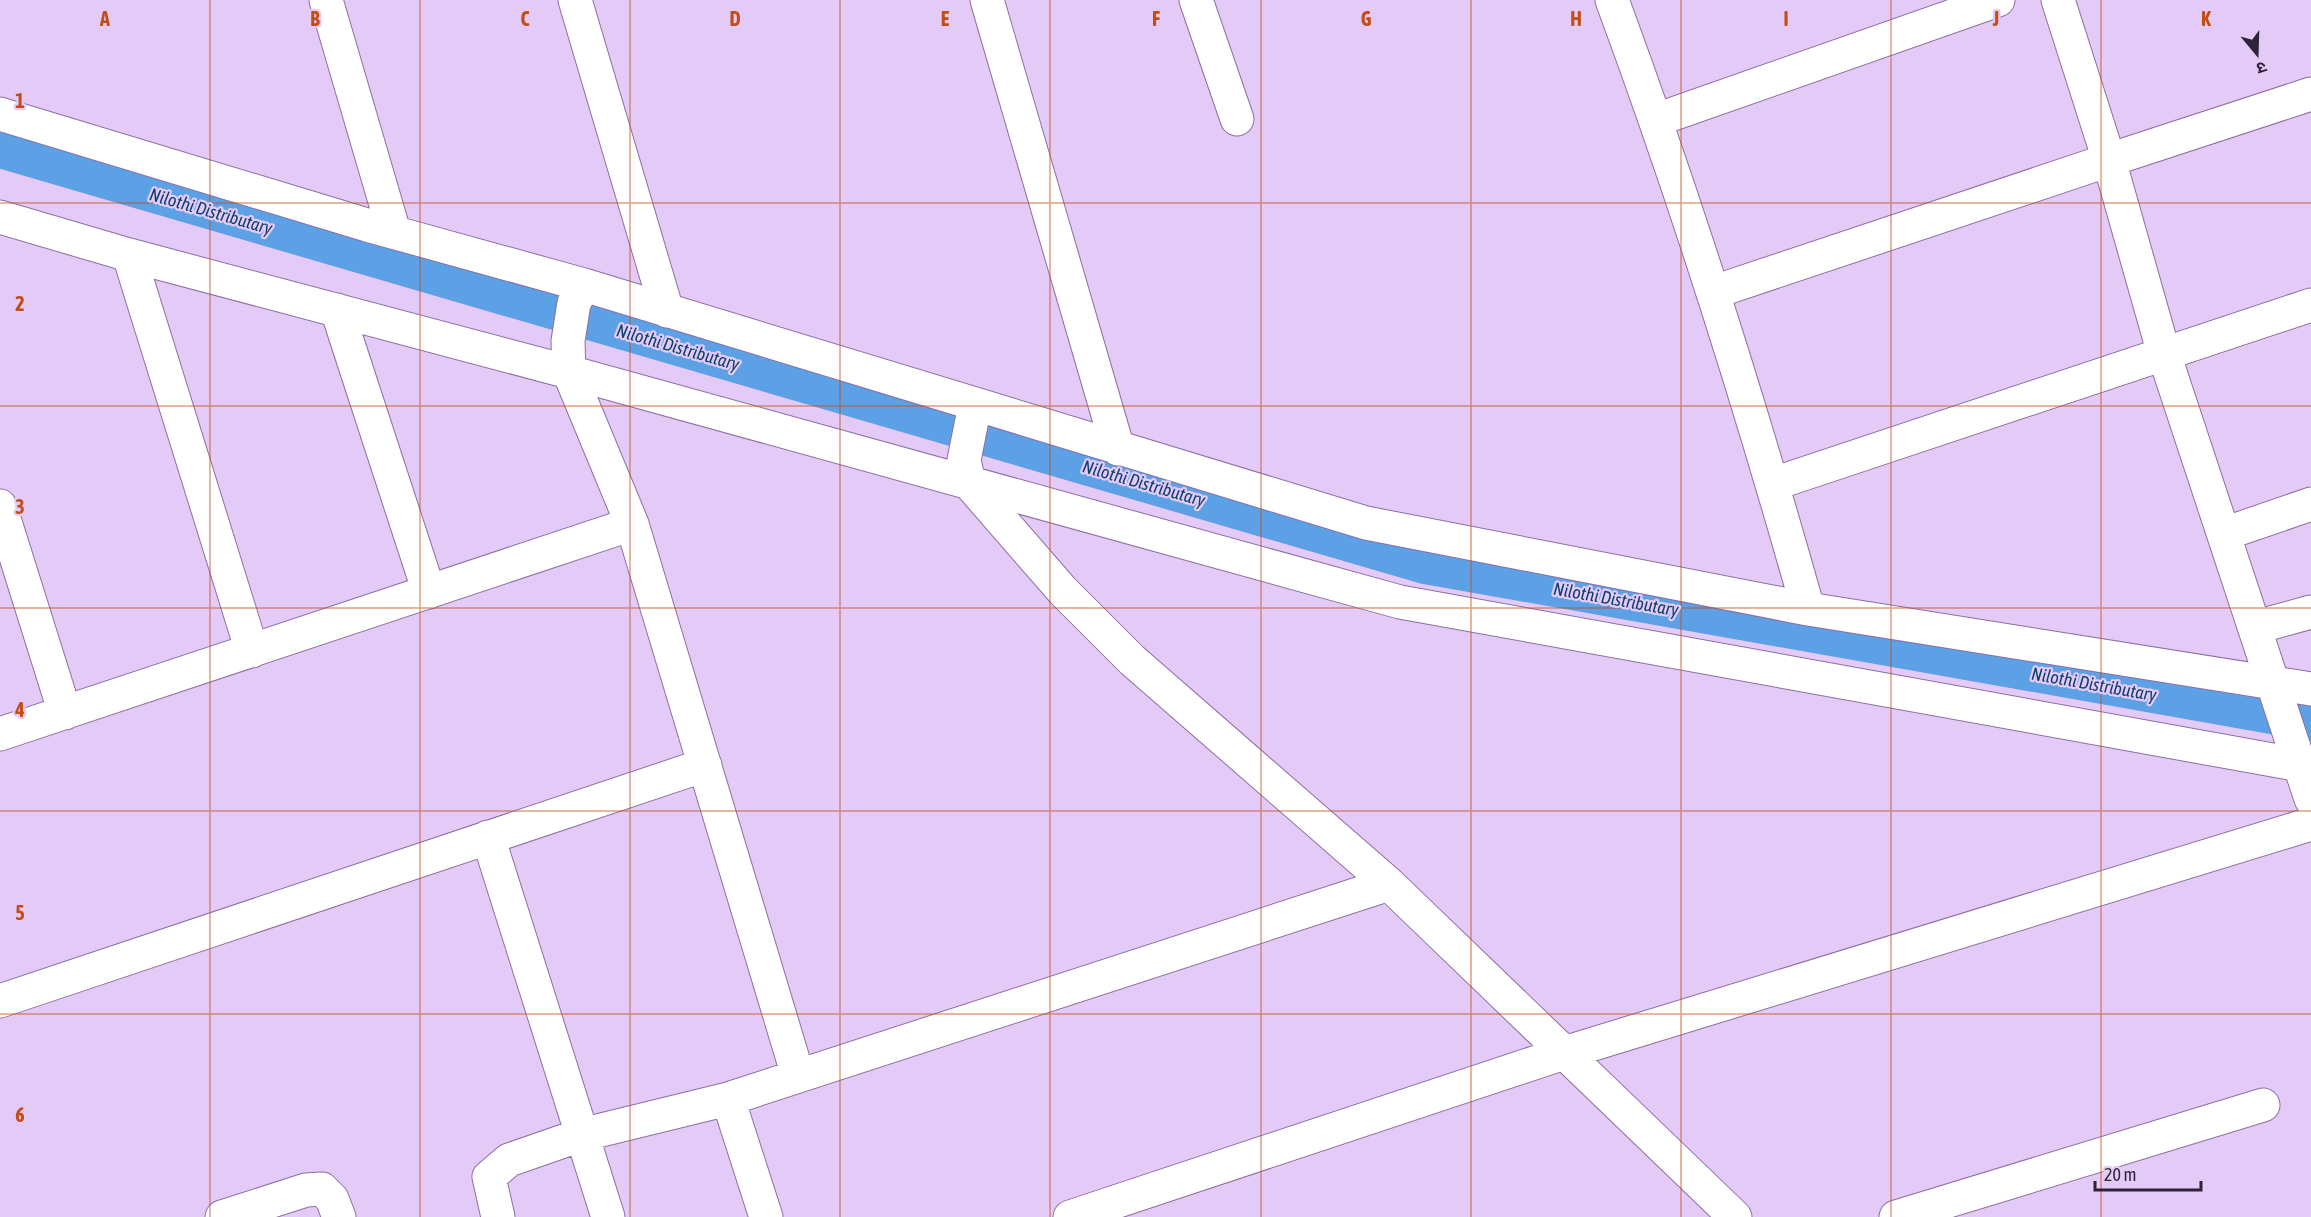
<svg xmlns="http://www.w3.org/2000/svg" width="2311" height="1217" font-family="'Asap Condensed','Noto Sans Devanagari',sans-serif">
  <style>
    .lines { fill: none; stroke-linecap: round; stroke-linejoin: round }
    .canal { stroke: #5ca0e5; stroke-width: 38 }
    .minor-casing { stroke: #8c6fa2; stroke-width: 35 }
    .minor { stroke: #fff; stroke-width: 33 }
    .grid { fill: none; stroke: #c34e15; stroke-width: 1.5; stroke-opacity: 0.55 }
    .labels { text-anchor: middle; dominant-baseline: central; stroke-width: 4.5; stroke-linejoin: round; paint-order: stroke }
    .water-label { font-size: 18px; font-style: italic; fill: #0e406c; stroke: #e3caf7 }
    .grid-label { font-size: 20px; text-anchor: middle; font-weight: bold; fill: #c34e15; stroke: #e3caf7; stroke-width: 4.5; stroke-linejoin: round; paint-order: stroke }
  </style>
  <rect width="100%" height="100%" fill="#e3caf7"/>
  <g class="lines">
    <path class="canal" d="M0 149 1425 565 2311 722"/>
    <g class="minor-casing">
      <path id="minor" d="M326 0 394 232
        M575 0 667 311
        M987 0 1118 449
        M1196 0 1237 119
        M1612 0C1686 200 1750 403 1808 609
        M2311 94 2109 160 2164 354 2311 799
        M0 114 367 225 584 285 1366 523 1808 609 2311 689
        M1656 120 1998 0
        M0 217 129 255 569 372 1400 602 2311 767
        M129 255 252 651
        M584 285 574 303 568 341 569 372 632 524 798 1076
        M1714 292 2109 160 2058 0
        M337 310 429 592
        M975 405 964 460 969 483 1063 591 1132 660 1389 884 1735 1217
        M1773 484 2311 305
        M0 506 65 713
        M2224 534 2311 504
        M2256 627 2311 612
        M0 734 632 524
        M488 837 608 1217
        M0 1001 705 765
        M728 1099 766 1217
        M222 1217 306 1190 322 1189 332 1199 339 1217
        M498 1217 489 1177 509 1160 581 1135 728 1099 1389 884
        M1070 1217 1564 1053 2311 824
        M1896 1217 2263 1105"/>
    </g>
    <use href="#minor" class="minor"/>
  </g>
  <path class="grid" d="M210 0V1217M420 0V1217M630 0V1217M840 0V1217M1050 0V1217M1261 0V1217M1471 0V1217M1681 0V1217M1891 0V1217M2101 0V1217M0 203H2311M0 406H2311M0 608H2311M0 811H2311M0 1014H2311"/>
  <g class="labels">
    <g class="water-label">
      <text transform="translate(211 211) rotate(16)">Nilothi Distributary</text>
      <text transform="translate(678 347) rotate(16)">Nilothi Distributary</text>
      <text transform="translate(1144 483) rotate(16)">Nilothi Distributary</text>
      <text transform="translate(1616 599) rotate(10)">Nilothi Distributary</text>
      <text transform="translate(2094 684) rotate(10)">Nilothi Distributary</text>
    </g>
  </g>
  <g class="grid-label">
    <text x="105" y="26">A</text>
    <text x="315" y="26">B</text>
    <text x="525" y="26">C</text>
    <text x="735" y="26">D</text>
    <text x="945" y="26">E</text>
    <text x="1156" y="26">F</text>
    <text x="1366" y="26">G</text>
    <text x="1576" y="26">H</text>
    <text x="1786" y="26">I</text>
    <text x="1996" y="26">J</text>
    <text x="2206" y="26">K</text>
    <text x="20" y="108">1</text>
    <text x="20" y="311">2</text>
    <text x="20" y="514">3</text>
    <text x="20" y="717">4</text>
    <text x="20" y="920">5</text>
    <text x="20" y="1122">6</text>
  </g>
  <g transform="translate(2257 54) rotate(161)" stroke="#e3caf7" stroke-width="4.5" paint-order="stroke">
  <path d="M0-4.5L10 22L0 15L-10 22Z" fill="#2f2338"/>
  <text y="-9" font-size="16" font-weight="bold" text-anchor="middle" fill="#2f2338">उ</text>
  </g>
  <path d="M2095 1181v9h106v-9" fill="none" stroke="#2f2338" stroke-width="3"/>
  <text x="2104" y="1181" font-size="18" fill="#2f2338" stroke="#e3caf7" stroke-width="4.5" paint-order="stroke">20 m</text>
</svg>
